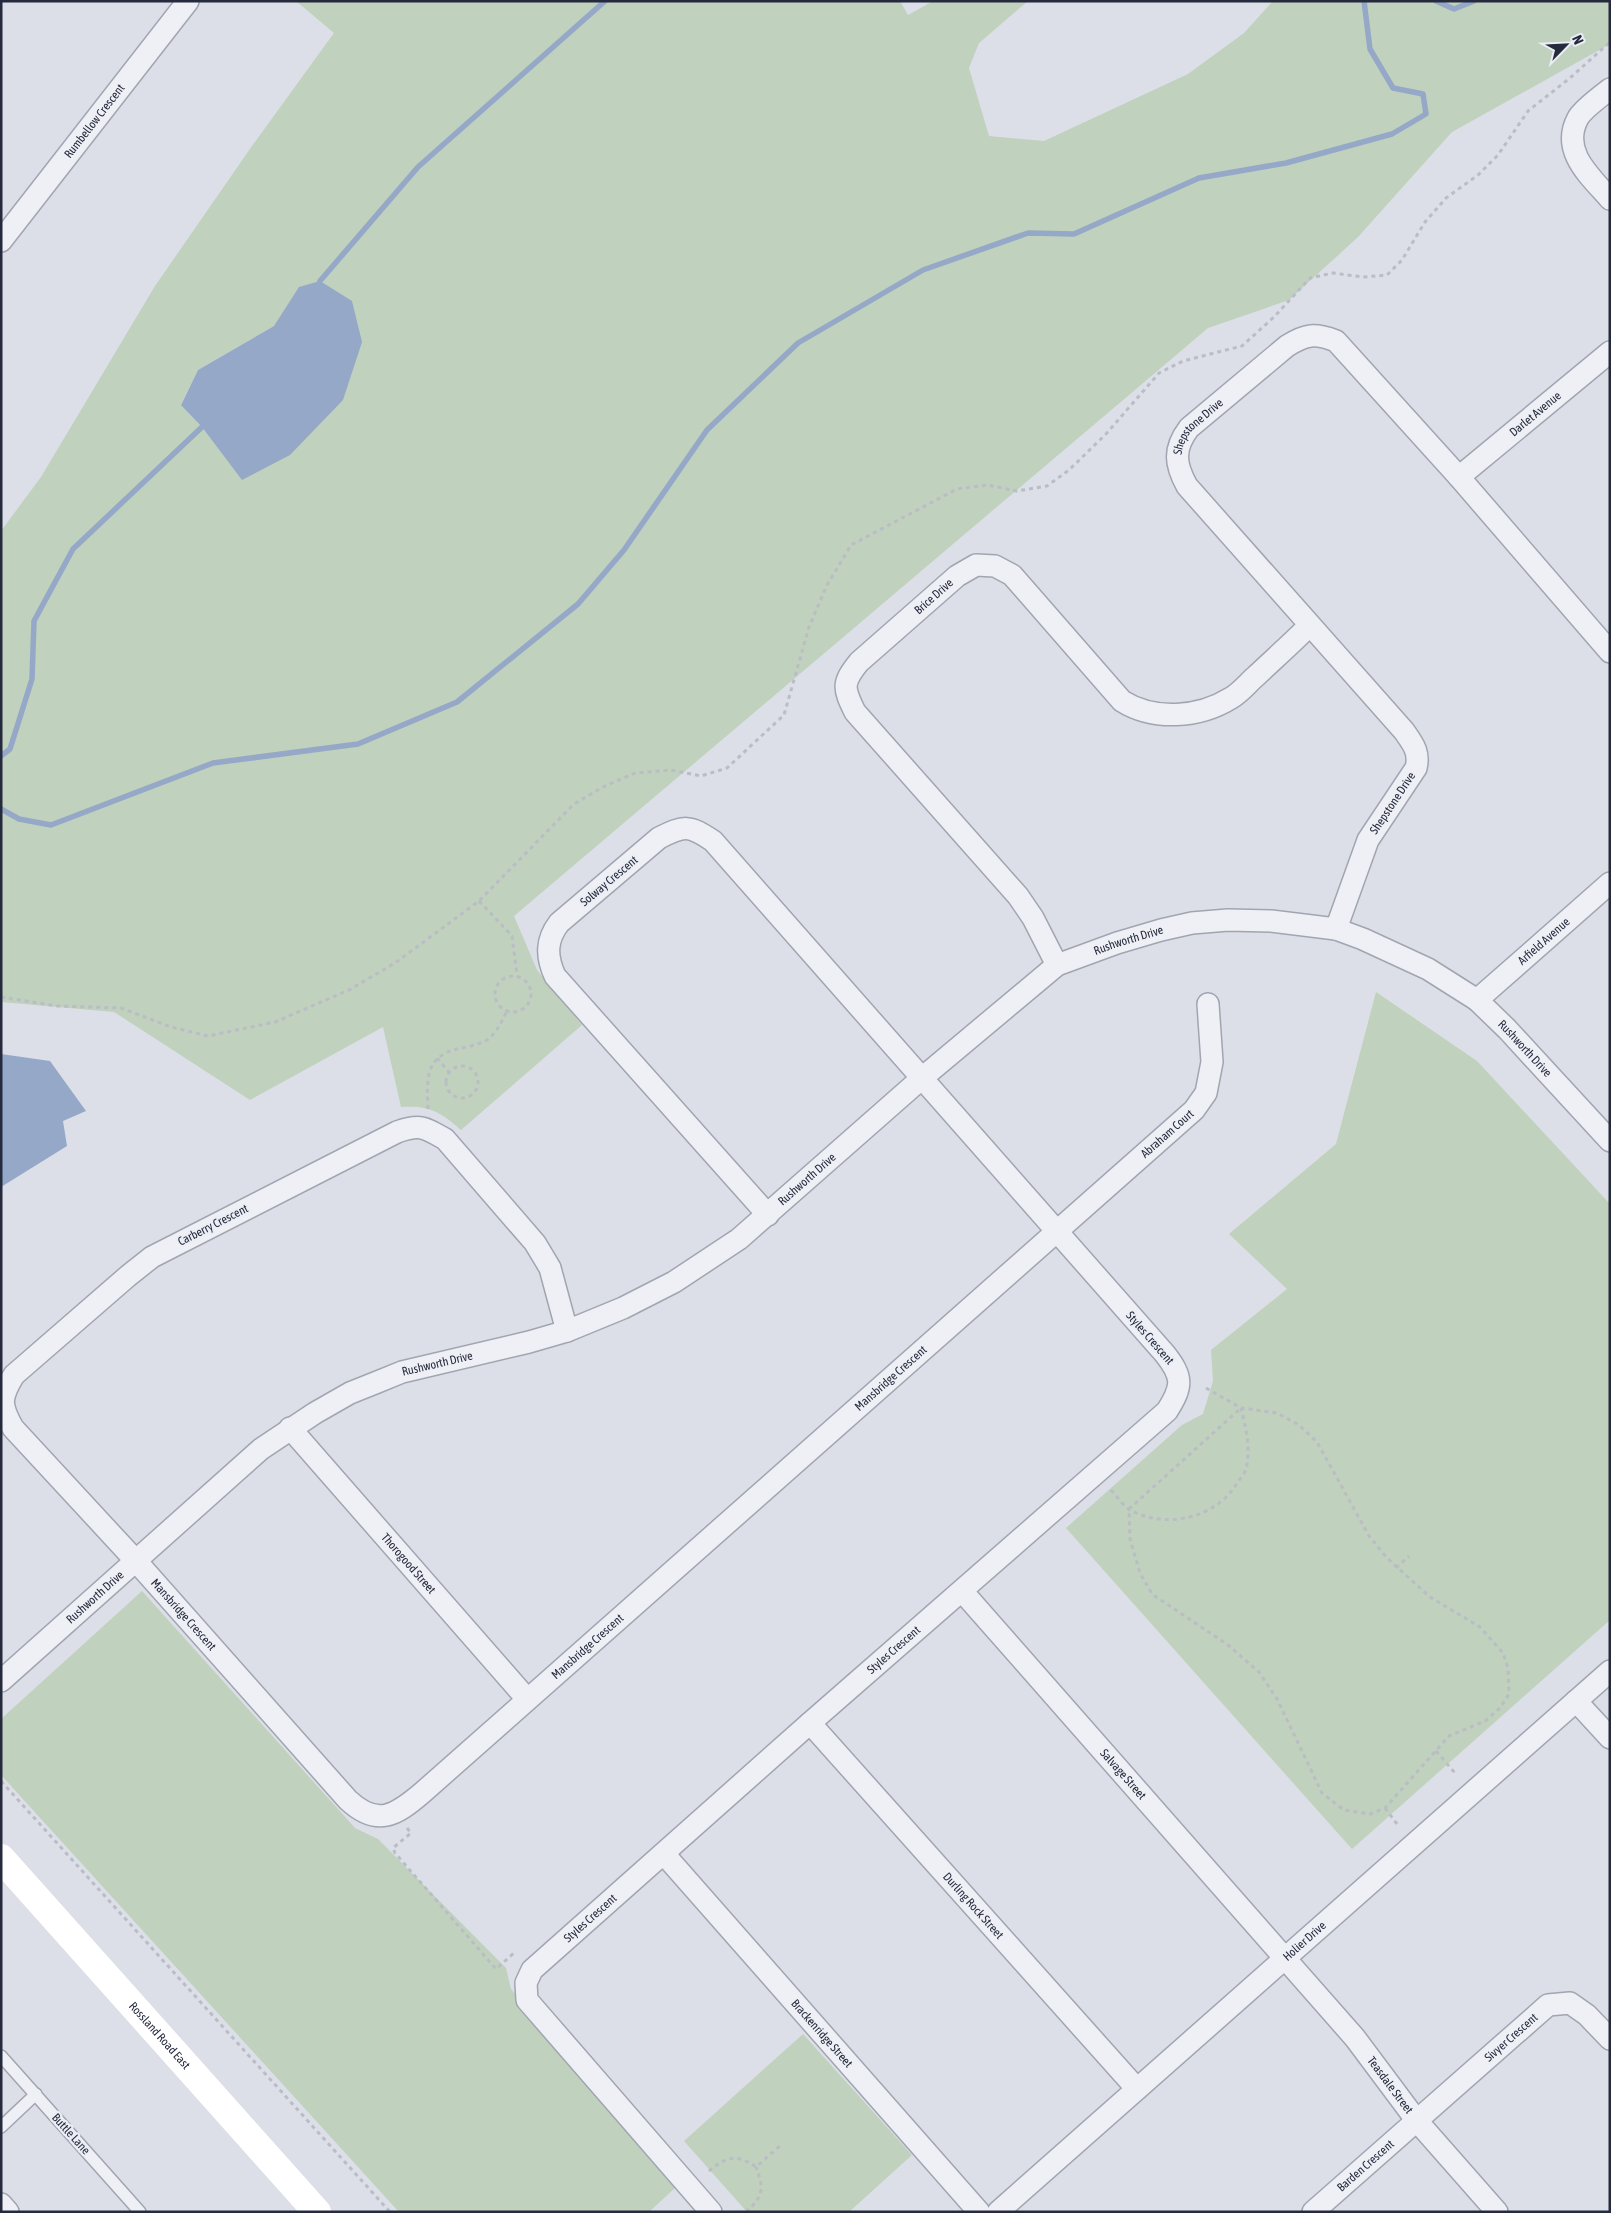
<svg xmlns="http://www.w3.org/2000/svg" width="1611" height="2213" font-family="'Asap Condensed',sans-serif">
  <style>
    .green { fill: #c0d1bd; fill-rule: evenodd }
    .water { fill: #95a8c8 }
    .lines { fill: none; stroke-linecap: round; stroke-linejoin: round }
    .stream { stroke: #95a8c8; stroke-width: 5.5 }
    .lane-casing { stroke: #a1a5b1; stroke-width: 14 }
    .street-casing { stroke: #a1a5b1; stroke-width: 24 }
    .path { stroke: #babdc5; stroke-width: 3; stroke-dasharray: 4 4; stroke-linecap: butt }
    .lane { stroke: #eff0f5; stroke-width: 11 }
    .street { stroke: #eff0f5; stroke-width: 21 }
    .secondary { stroke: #fff; stroke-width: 28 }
    .labels { text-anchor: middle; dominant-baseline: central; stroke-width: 4.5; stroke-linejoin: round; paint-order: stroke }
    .street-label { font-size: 12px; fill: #252b3d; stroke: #ebeef4 }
  </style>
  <rect width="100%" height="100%" fill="#dcdfe7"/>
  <path class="green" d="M296 1H900L908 15 933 1H1028L979 43 969 68 989 136 1044 141 1188 74 1244 33 1273 1H1610V44L1452 132 1358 237 1289 300 1208 328 514 916 537 970 582 1025 461 1130C441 1112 429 1105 401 1107L383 1027 250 1100 114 1012 1 1002V531L41 477 155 286 252 146 334 33ZM274 326 202 427 181 404 198 370Z
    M1376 992 1477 1061 1610 1204V1620L1352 1849 1066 1528 1182 1425 1203 1414 1213 1381 1211 1350 1287 1289 1229 1234 1336 1144Z
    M142 1591 355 1828 378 1839 506 1968 511 1989 675 2188 649 2212H399L1 1775V1719Z
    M803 2034 912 2155 849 2212H747L684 2141Z"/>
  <path class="water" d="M320 281 352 301 362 342 343 400 290 455 242 480 202 427 181 405 198 370 274 326 299 287Z
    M1 1054 50 1061 86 1111 63 1121 67 1146 1 1187Z"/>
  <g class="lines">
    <path class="stream" d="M1436 1 1454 9 1474 1
      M320 281 418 167 605 1
      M1 756 10 749 32 679 34 621 73 549 202 427
      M1 809 19 819 51 825 213 763 358 744 457 702 578 604 624 550 707 430 798 343 923 270 1028 233 1074 234 1199 178 1286 163 1392 134 1426 114 1423 94 1393 88 1370 49 1364 1"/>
    <g class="lane-casing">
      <path id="lane" d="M1 2056 140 2212
        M1 2127 36 2094"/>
    </g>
    <g class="street-casing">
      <g id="street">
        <path d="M1610 89C1601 96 1583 109 1578 118 1560 151 1590 176 1610 199"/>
        <path id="s1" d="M1 241 188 1"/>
        <path id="s2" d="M1459 477 1610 352"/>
        <path id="s3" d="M1336 929 1368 840 1416 768C1420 752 1413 744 1404 731L1187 486C1175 464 1173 449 1189 428L1287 346C1306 334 1315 333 1336 341L1459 477 1610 652"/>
        <path id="s4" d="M1057 965 1033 918 1018 896 855 712C843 688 842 683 859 662L957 576 976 565 995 566 1012 575 1122 701C1154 721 1199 718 1231 698 1240 693 1248 683 1256 676 1274 659 1292 643 1309 626"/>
        <path id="s5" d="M1477 1000 1610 883"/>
        <path id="s6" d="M567 1331 550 1268 535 1243 445 1139C424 1127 420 1124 397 1132L152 1257 128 1276 14 1375C0 1398 0 1405 13 1428L136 1561 348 1800C377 1827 395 1816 422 1793L1194 1110 1206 1093 1212 1062 1208 1004"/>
        <path id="s7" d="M290 1428 527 1699"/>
        <path id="s8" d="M962 1591 1355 2038 1417 2121 1497 2212"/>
        <path id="s9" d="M1 1681 261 1449 315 1413 350 1393 375 1383 402 1372 529 1342 567 1331 623 1308 674 1282 739 1239 922 1078 1057 965 1117 943 1161 930 1192 923 1228 920 1271 921 1336 929 1363 939 1428 969 1477 1000 1507 1029 1610 1141"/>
        <path d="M1576 1701 1610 1738"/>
        <path id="s10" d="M810 1723 1137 2089"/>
        <path id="s11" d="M664 1854 979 2212"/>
        <path d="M1 2204 8 2212"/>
        <path id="s12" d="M711 2212 527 2000 526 1983 532 1970 810 1723 1167 1411C1183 1386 1183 1377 1165 1354L713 841C689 825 685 825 659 838L559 923C546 940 546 956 555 976L768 1215"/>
        <path id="s13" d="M998 2212 1610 1671"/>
        <path id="s14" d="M1313 2212 1548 2005 1570 2003 1587 2015 1610 2039"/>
      </g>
    </g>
    <path class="path" d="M479 901 512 936 517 975
      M495 994a18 18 0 1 1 36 0a18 18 0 1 1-36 0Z
      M1 997 57 1006 121 1008 171 1027 208 1036 275 1022 349 990 395 963 479 901 574 804 603 787 635 773 671 770 701 776 727 768 784 715 809 627 827 585 851 545 957 489 988 485 1017 491 1047 486 1069 470 1106 434 1159 373 1183 361 1242 346 1274 317 1310 278 1333 273 1363 277 1387 275 1402 260 1425 222 1446 198 1478 175 1498 155 1528 111 1570 78 1610 42
      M437 1058 449 1072
      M446 1082a16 16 0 1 1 32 0a16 16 0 1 1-32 0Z
      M428 1109C427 1081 424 1057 457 1049 466 1047 478 1045 487 1040 497 1033 501 1022 507 1011
      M1206 1388 1241 1408 1277 1413 1299 1425 1317 1442 1369 1536 1387 1558 1430 1597 1480 1627 1503 1653 1508 1668 1509 1694 1500 1708 1485 1721 1449 1736 1385 1808 1370 1814 1344 1810 1322 1793 1277 1699 1259 1672 1228 1645 1152 1594 1140 1573 1130 1539 1129 1509 1241 1408
      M1111 1490C1117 1496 1123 1506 1130 1510 1165 1529 1214 1519 1236 1485 1239 1480 1244 1475 1246 1469 1251 1448 1246 1429 1241 1408
      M1396 1568 1409 1556
      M1436 1751 1455 1773
      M1 1781 390 2212
      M1385 1808 1397 1824
      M407 1828 411 1833 393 1848 395 1853 496 1969 514 1953
      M709 2171C726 2157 736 2153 756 2167L781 2145
      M746 2212C764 2196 764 2188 756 2167"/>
    <use href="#lane" class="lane"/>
    <use href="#street" class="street"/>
    <path class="secondary" id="s15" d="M1 1858 317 2212"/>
  </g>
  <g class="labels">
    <g class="street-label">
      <text stroke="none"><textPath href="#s1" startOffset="152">Rumbellow Crescent</textPath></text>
      <text stroke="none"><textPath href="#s2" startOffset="99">Darlet Avenue</textPath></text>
      <text stroke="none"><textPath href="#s3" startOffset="618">Shepstone Drive</textPath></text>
      <text stroke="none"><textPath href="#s4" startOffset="480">Brice Drive</textPath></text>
      <text stroke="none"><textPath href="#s3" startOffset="139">Shepstone Drive</textPath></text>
      <text transform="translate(609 881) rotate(-40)">Solway Crescent</text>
      <text stroke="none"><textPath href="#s9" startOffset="1371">Rushworth Drive</textPath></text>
      <text stroke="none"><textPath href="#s5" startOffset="89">Arfield Avenue</textPath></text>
      <text stroke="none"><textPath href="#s9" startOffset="1808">Rushworth Drive</textPath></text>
      <text stroke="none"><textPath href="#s6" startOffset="2378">Abraham Court</textPath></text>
      <text stroke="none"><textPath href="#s9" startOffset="966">Rushworth Drive</textPath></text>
      <text transform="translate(213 1225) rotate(-27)">Carberry Crescent</text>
      <text transform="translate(1150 1338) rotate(49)">Styles Crescent</text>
      <text stroke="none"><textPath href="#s9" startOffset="546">Rushworth Drive</textPath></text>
      <text stroke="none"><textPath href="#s6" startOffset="2009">Mansbridge Crescent</textPath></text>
      <text stroke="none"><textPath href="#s7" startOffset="180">Thorogood Street</textPath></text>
      <text stroke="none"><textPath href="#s9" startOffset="126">Rushworth Drive</textPath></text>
      <text stroke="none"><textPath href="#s6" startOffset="1050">Mansbridge Crescent</textPath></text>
      <text stroke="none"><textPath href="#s6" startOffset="1604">Mansbridge Crescent</textPath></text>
      <text stroke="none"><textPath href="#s12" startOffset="795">Styles Crescent</textPath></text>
      <text stroke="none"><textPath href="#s8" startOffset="244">Salvage Street</textPath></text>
      <text stroke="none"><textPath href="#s10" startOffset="245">Durling Rock Street</textPath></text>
      <text stroke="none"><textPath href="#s12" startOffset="390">Styles Crescent</textPath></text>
      <text stroke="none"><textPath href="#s13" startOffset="409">Holier Drive</textPath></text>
      <text stroke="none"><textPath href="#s11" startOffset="239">Brackenridge Street</textPath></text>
      <text stroke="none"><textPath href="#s15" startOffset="238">Rossland Road East</textPath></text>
      <text stroke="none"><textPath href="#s14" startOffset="264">Sivyer Crescent</textPath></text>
      <text stroke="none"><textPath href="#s8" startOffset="654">Teasdale Street</textPath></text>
      <text transform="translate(71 2134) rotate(48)">Buttle Lane</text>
      <text stroke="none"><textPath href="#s14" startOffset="70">Barden Crescent</textPath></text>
    </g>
  </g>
  <rect width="1611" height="2213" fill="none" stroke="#252b3d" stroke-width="5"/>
  <g transform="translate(1566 45) rotate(66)" stroke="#ebeef4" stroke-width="4" paint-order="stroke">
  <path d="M0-4L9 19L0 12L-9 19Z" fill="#252b3d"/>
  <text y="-8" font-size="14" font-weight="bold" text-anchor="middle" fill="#252b3d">N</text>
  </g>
</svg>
